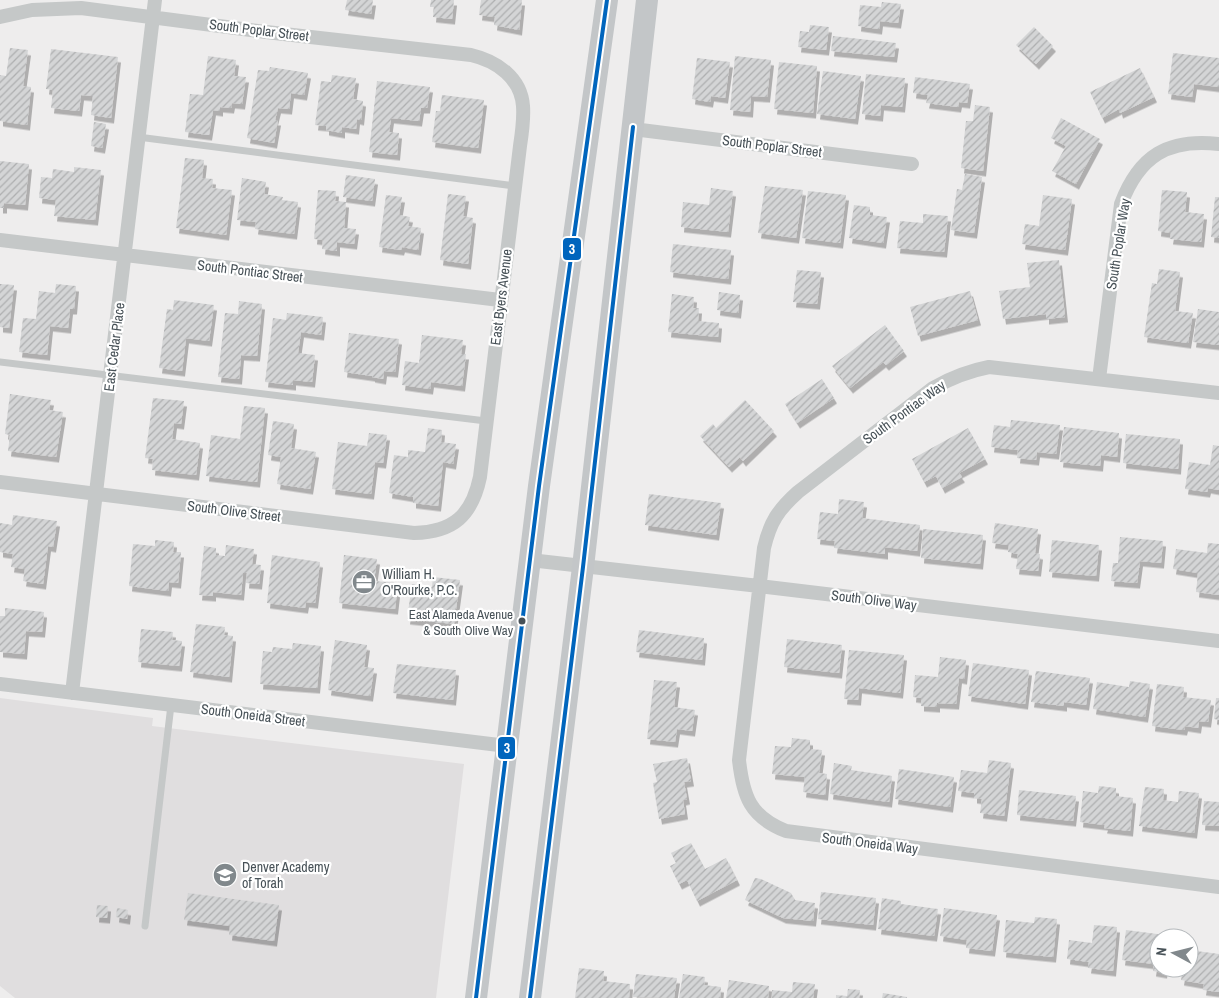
<svg xmlns="http://www.w3.org/2000/svg" width="1219" height="998" font-family="'Archivo Narrow',sans-serif">
  <style>
    .education { fill: #e0dedf }
    .building { fill: url(#building-hatch); filter: url(#shadow) }
    .lines { fill: none; stroke-linecap: round; stroke-linejoin: round }
    .service { stroke: #c5c8c8; stroke-width: 7 }
    .minor { stroke: #c5c8c8; stroke-width: 14 }
    .primary { stroke: #c3c6c8; stroke-width: 22 }
    .bus-1-casing { stroke: #fff; stroke-width: 8 }
    .bus-1 { stroke: #0065bd; stroke-width: 4 }
    .bus-dot { fill: #475157; stroke: #fff; stroke-width: 2 }
    .labels { text-anchor: middle; dominant-baseline: central; stroke-width: 4.5; stroke-linejoin: round; paint-order: stroke }
    .bus-label { font-size: 13px; fill: #475157; stroke: #fff; text-anchor: end }
    .street-label { font-size: 14px; fill: #475157; stroke: #fff }
    .poi-label { font-size: 14px; fill: #475157; stroke: #fff; text-anchor: start }
    .line-badge { stroke: #fff; stroke-width: 2 }
    .badge-label { font-size: 14px; text-anchor: middle; font-weight: bold; fill: #fff }
  </style>
  <defs>
    <pattern id="building-hatch" width="6" height="6" patternUnits="userSpaceOnUse" patternTransform="scale(1.25)"><rect width="6" height="6" fill="#d4d5d6"/><path d="M-1 1l2-2M0 6l6-6M5 7l2-2" fill="none" stroke="#aeafb0"/></pattern>
    <filter id="shadow"><feDropShadow dx="3" dy="5.5" stdDeviation="0" flood-color="#0004"/></filter>
  </defs>
  <rect width="100%" height="100%" fill="#eeeded"/>
  <path class="education" d="M0 698 153 718 152 726 464 764 436 998H15L0 986Z"/>
  <path class="building" d="M347 0H373L371 14 345 10Z
    M431 0H454L452 19 433 17 434 7H430Z
    M481 0H522L519 30 494 25 495 17 479 15Z
    M882 2 901 4 898 23 880 21 879 29 858 26 860 5 881 7Z
    M810 25 829 27 826 50 798 47 800 31 809 32Z
    M1034 27 1053 46 1036 64 1016 45Z
    M833 36 896 43 894 57 831 51Z
    M10 48 28 50 23 86 31 87 27 125 0 121V75L6 76Z
    M51 49 118 57 111 118 91 115 93 96 81 95 79 111 51 108 53 90 46 89Z
    M1173 53 1219 58V87L1194 84 1192 97 1168 94Z
    M208 56 236 60 234 76 246 77 242 104 232 103 231 108 220 107V111L213 110 209 135 185 132 190 94 203 95Z
    M735 56 771 60 767 97 751 96 750 112 730 110Z
    M697 58 730 62 725 98 711 96 710 102 692 99Z
    M779 62 817 66 813 113 774 109Z
    M270 67 308 73 304 95 291 93 289 109 278 108 275 120H278L274 143 247 138 258 70 269 71Z
    M1140 68 1154 97 1120 113 1119 109 1102 118 1090 92Z
    M823 71 861 76 855 119 817 114Z
    M866 74 905 78 902 107 881 105 880 116 862 114Z
    M332 75 356 78 353 99 363 101 361 120 357 119 356 129 342 127V133L326 130V126L315 125 321 81 331 82Z
    M915 77 970 84 967 103 959 102 958 107 926 103 928 95 913 93Z
    M377 81 430 87 427 108H421L419 121 391 118 389 132 399 133 397 155 369 152Z
    M442 95 484 100 478 148 432 142 436 111H440Z
    M975 105 990 107 983 171 961 168 966 121H973Z
    M1061 118 1100 139 1076 184 1052 171 1066 146 1051 138Z
    M94 122 106 124 102 148 91 146Z
    M185 158 204 160 202 178 213 179 212 188 232 190 226 235 176 228Z
    M0 161 29 164 25 205 4 203V208H0Z
    M74 167 101 170 95 220 54 216 56 200 39 198 41 177 52 178 53 169 74 172Z
    M965 174 982 177 974 233 951 230 957 189 962 190Z
    M346 175 375 179 372 201 343 197Z
    M242 178 266 182 264 194 283 197 282 200 298 202 294 234 255 229 256 222 237 220Z
    M765 186 803 190 796 238 758 233Z
    M711 188 733 191 728 232 681 227 683 202 709 205Z
    M318 190 336 191 335 201 346 202 344 228 356 229 354 244 337 242V251L322 249 323 240 314 239Z
    M1162 190 1187 192 1185 212 1204 214 1201 242 1170 239 1171 233 1158 231Z
    M808 191 846 195 840 243 802 238Z
    M448 194 466 196 463 216 473 218 468 264 440 260Z
    M386 195 402 197 399 215 410 217 408 226 421 228 418 250 402 247 401 250 379 247Z
    M1043 195 1072 199 1065 250 1022 244 1025 224 1039 226Z
    M1215 197H1219V238L1211 237Z
    M854 205 870 207V215L887 217 883 243 849 238Z
    M923 214 948 216 944 252 897 248 900 221 923 223Z
    M673 244 731 250 728 279 670 272Z
    M1059 260 1065 317 1046 319V314L1003 319 999 291 1030 287 1027 263Z
    M1159 269 1180 272 1175 311 1193 313 1188 343 1144 337 1152 283 1157 284Z
    M797 270 821 272 817 304 793 302Z
    M0 284 14 285 9 328 0 327Z
    M56 284 76 286 74 309H70L68 328 50 326 47 355 19 352 23 318 36 319 39 291 55 293Z
    M970 291 978 320 918 336 910 307Z
    M719 292 740 295 738 313 717 310Z
    M672 294 694 297 693 308H699L698 321 719 323 718 337 668 332Z
    M174 300 214 305 209 341 186 338 182 371 159 368 167 309 173 310Z
    M239 301 262 304 257 356 241 355 239 379 218 377 225 313 238 314Z
    M1198 309 1219 312V345L1193 342Z
    M287 313 323 317 321 335 301 332 298 353 315 355 312 382 293 380V385L265 382 273 318 286 320Z
    M885 325 904 351 886 365 883 362 850 388 832 366Z
    M349 333 399 339 395 372 384 371 383 379 372 377V376L344 372Z
    M422 335 463 340 461 354H466L462 386 431 382 430 389 402 385 405 361 419 363Z
    M822 379 834 398 797 423 785 404Z
    M10 394 51 400 49 410 63 412 56 457 8 451 10 435 5 434Z
    M153 398 184 401 181 424 174 423 172 439 200 443 196 475 152 470 153 459 145 458Z
    M745 400 774 431 743 461 740 457 729 467 700 436 713 424 716 428Z
    M244 406 265 408 257 482 206 476 211 435 240 439Z
    M1011 420 1060 425 1056 454 1037 452 1036 460 1017 458 1018 450 991 447 994 425 1010 427Z
    M273 421 294 424 291 448 316 452 310 489 277 484 281 457 268 455Z
    M1064 427 1119 433 1117 457 1101 455 1100 466 1060 462Z
    M428 428 442 430 441 442 456 444 453 464 443 462 438 506 413 503V497L389 493 394 455 408 457V450L425 452Z
    M968 428 985 459 959 473 962 477 942 488 936 476 924 482 912 459Z
    M369 433 387 435 383 463 375 462 371 494 332 489 338 442 367 446Z
    M1126 434 1180 439 1178 469 1123 463Z
    M1213 445 1219 446V490L1208 488 1207 492 1185 489 1189 462 1210 465Z
    M649 494 721 503 716 535 645 525Z
    M839 499 864 502 862 518 920 525 917 551 885 547V554L834 548 835 541 817 539 820 512 838 514Z
    M13 515 57 521 53 547 48 546 43 584 23 581 25 569 11 567 13 554 0 552V523L12 525Z
    M995 523 1038 529 1035 553 1040 554 1038 571 1016 569 1018 554 1008 552 1009 545 992 543Z
    M923 529 983 535 980 564 921 558Z
    M1120 537 1163 541 1161 563 1140 561 1137 583 1111 581 1113 563H1118Z
    M155 540 174 542 173 552H181L178 583 169 582 168 591 129 586 133 544 155 546Z
    M1052 540 1099 545 1096 576 1049 572Z
    M1208 543 1219 544V595L1196 592 1198 573 1173 569 1176 549 1207 553Z
    M226 545 254 549 252 564 261 565 259 584 246 583 247 573H243L241 595 213 592V596L199 595 204 546 216 548V555L225 556Z
    M272 555 320 562 315 603 306 602 305 608 267 603Z
    M344 555 377 559 374 581 398 583 395 609 339 603Z
    M433 577 460 580 454 624 407 619 412 584 432 587Z
    M5 608 44 612 42 632 26 631 24 654 0 652V616H5Z
    M196 624 225 627 224 635 233 636 229 677 190 672Z
    M141 629 173 632 172 640 182 641 179 666 138 662Z
    M639 630 704 638 702 660 636 652Z
    M787 639 842 645 839 673 784 667Z
    M335 640 367 645 364 667 374 668 370 696 328 690Z
    M293 643 321 646 317 688 260 684 263 651 272 652 273 647 292 649Z
    M849 650 904 655 900 693 859 688 858 700 844 699Z
    M940 657 966 660 964 679 959 678 956 704 937 703V707L921 706V698L913 697 915 675 938 677Z
    M973 663 1029 670 1025 704 968 696Z
    M397 664 456 670 453 700 393 693Z
    M1036 671 1090 678 1086 705 1064 702V706L1031 702Z
    M654 680 677 682 674 707 695 710 692 731 677 729 675 742 647 739Z
    M1130 681 1150 684 1145 717 1093 709 1097 682 1129 687Z
    M1157 684 1184 687 1183 697 1211 700 1208 722 1199 721 1198 728 1185 726 1184 730 1152 726Z
    M1216 698H1219V720L1214 719Z
    M792 738 810 740V749L822 750 819 773 827 774 825 795 803 792 805 777 772 774 775 746 791 747Z
    M687 758 691 781 684 782 687 799 683 800 685 814 659 819 653 783 657 782 653 764Z
    M989 760 1011 763 1004 816 980 813 982 799 974 798V793L958 791 961 770 987 773Z
    M834 763 852 766 851 770 892 776 889 802 830 794Z
    M899 769 954 777 950 807 895 799Z
    M1099 786 1116 788V796L1133 798 1130 831 1104 828 1105 825 1080 822 1083 791 1098 793Z
    M1145 787 1164 789 1163 800 1178 802 1179 791 1199 793 1194 833 1139 826Z
    M1019 790 1076 796 1073 821 1017 815Z
    M1204 801 1219 802V826L1202 825Z
    M691 843 705 869 726 858 737 880 697 901 687 880 679 884 670 866 676 863 671 853Z
    M755 878 761 879 791 893 795 900 815 903 813 921 783 918 745 900Z
    M821 892 876 898 873 925 818 919Z
    M188 893 279 905 274 941 229 935 230 926 184 920Z
    M882 898 901 901V904L938 909 934 936 878 929Z
    M97 905 108 906 107 918 96 917Z
    M117 908 128 910 127 919 116 917Z
    M944 908 997 915 992 951 966 948 967 940 940 936Z
    M1035 917 1057 919 1053 957 1003 952 1006 920 1034 923Z
    M1094 925 1117 927 1113 971 1088 968 1089 962 1067 959 1069 940 1092 943Z
    M1126 930 1165 935 1164 938H1159V968H1165L1164 973 1153 971 1154 964 1122 960Z
    M1189 950 1219 954V992L1203 990 1204 984 1181 980 1183 968H1189Z
    M579 968 604 971 603 981 630 984 629 998H575Z
    M636 974 677 978 674 998 633 997Z
    M683 974 705 977 704 985 721 987 720 998H679Z
    M729 980 769 986 768 998H726Z
    M793 982 815 984 813 998H772V990L792 992Z
    M848 989 860 990 859 998H836V995L847 996Z
    M883 993 907 997V998H882Z"/>
  <g class="lines">
    <path class="service" d="M138 137 515 186
      M0 362 486 421
      M145 926 171 705"/>
    <path class="minor" d="M0 17 32 10 81 8 266 32 471 55C497 61 521 78 523 106 524 119 522 133 520 146L480 477C472 515 454 532 414 533L0 482
      M633 129 912 164
      M0 240 500 300
      M1099 379 1121 204C1139 156 1168 138 1219 144
      M1219 393 989 367C968 371 951 378 933 388L798 492C778 510 770 522 764 548L739 760C743 796 750 817 786 831L1219 887
      M530 560 759 586 1219 641
      M0 684 507 746
      M72 693 155 0"/>
    <path class="primary" d="M476 998 539 486 607 0
      M530 998 583 567 647 0"/>
    <g class="bus-1-casing">
      <path id="bus-1" d="M476 998 539 486 607 0
        M530 998 583 567 633 127"/>
    </g>
    <use href="#bus-1" class="bus-1"/>
  </g>
  <defs>
    <g id="office-disc" transform="scale(1.25)"><circle r="9.5" fill="#81888c" stroke="#fff"/><path d="M-6-3h4V-5.5h4V-3h4V5H-6ZM-1-4.5V-3h2v-1.5ZM-6 0V1H6V0Z" fill="#fff"/></g>
    <g id="school-disc" transform="scale(1.25)"><circle r="9.5" fill="#81888c" stroke="#fff"/><path d="M0-5L7-2L0 1L-7-2ZM-4 1L0 2.5L4 1V4Q0 6-4 4Z" fill="#fff"/></g>
  </defs>
  <g fill-rule="evenodd">
    <use href="#office-disc" x="364" y="582"/>
    <use href="#school-disc" x="225" y="875"/>
  </g>
  <circle class="bus-dot" cx="522" cy="621" r="4.5"/>
  <g class="labels">
    <g class="bus-label">
      <text x="513" y="614">East Alameda Avenue<tspan x="513" dy="16">&amp; South Olive Way</tspan></text>
    </g>
    <g class="street-label">
      <text transform="translate(259 30) rotate(7)">South Poplar Street</text>
      <text transform="translate(772 146) rotate(7)">South Poplar Street</text>
      <text transform="translate(1118 244) rotate(-81)">South Poplar Way</text>
      <text transform="translate(250 271) rotate(7)">South Pontiac Street</text>
      <text transform="translate(501 297) rotate(-83)">East Byers Avenue</text>
      <text transform="translate(114 347) rotate(-83)">East Cedar Place</text>
      <text transform="translate(904 412) rotate(-36)">South Pontiac Way</text>
      <text transform="translate(234 511) rotate(7)">South Olive Street</text>
      <text transform="translate(874 600) rotate(7)">South Olive Way</text>
      <text transform="translate(253 715) rotate(7)">South Oneida Street</text>
      <text transform="translate(870 843) rotate(7)">South Oneida Way</text>
    </g>
    <g class="poi-label">
      <text x="382" y="574">William H.<tspan x="382" dy="16">O'Rourke, P.C.</tspan></text>
      <text x="242" y="867">Denver Academy<tspan x="242" dy="16">of Torah</tspan></text>
    </g>
  </g>
  <g class="line-badge">
    <rect x="562" y="237" width="20" height="24" rx="5" fill="#0065bd"/>
    <rect x="497" y="736" width="19" height="24" rx="5" fill="#0065bd"/>
  </g>
  <g class="badge-label">
    <text x="572" y="254">3</text>
    <text x="507" y="753">3</text>
  </g>
  <g transform="translate(1174 953) rotate(277)"><circle r="24" fill="#ffffff" stroke="#b5b9bc"/>
  <path d="M0-4L9 19L0 12L-9 19Z" fill="#81888c"/>
  <text y="-8" font-size="14" font-weight="bold" text-anchor="middle" fill="#475157">N</text>
  </g>
</svg>
